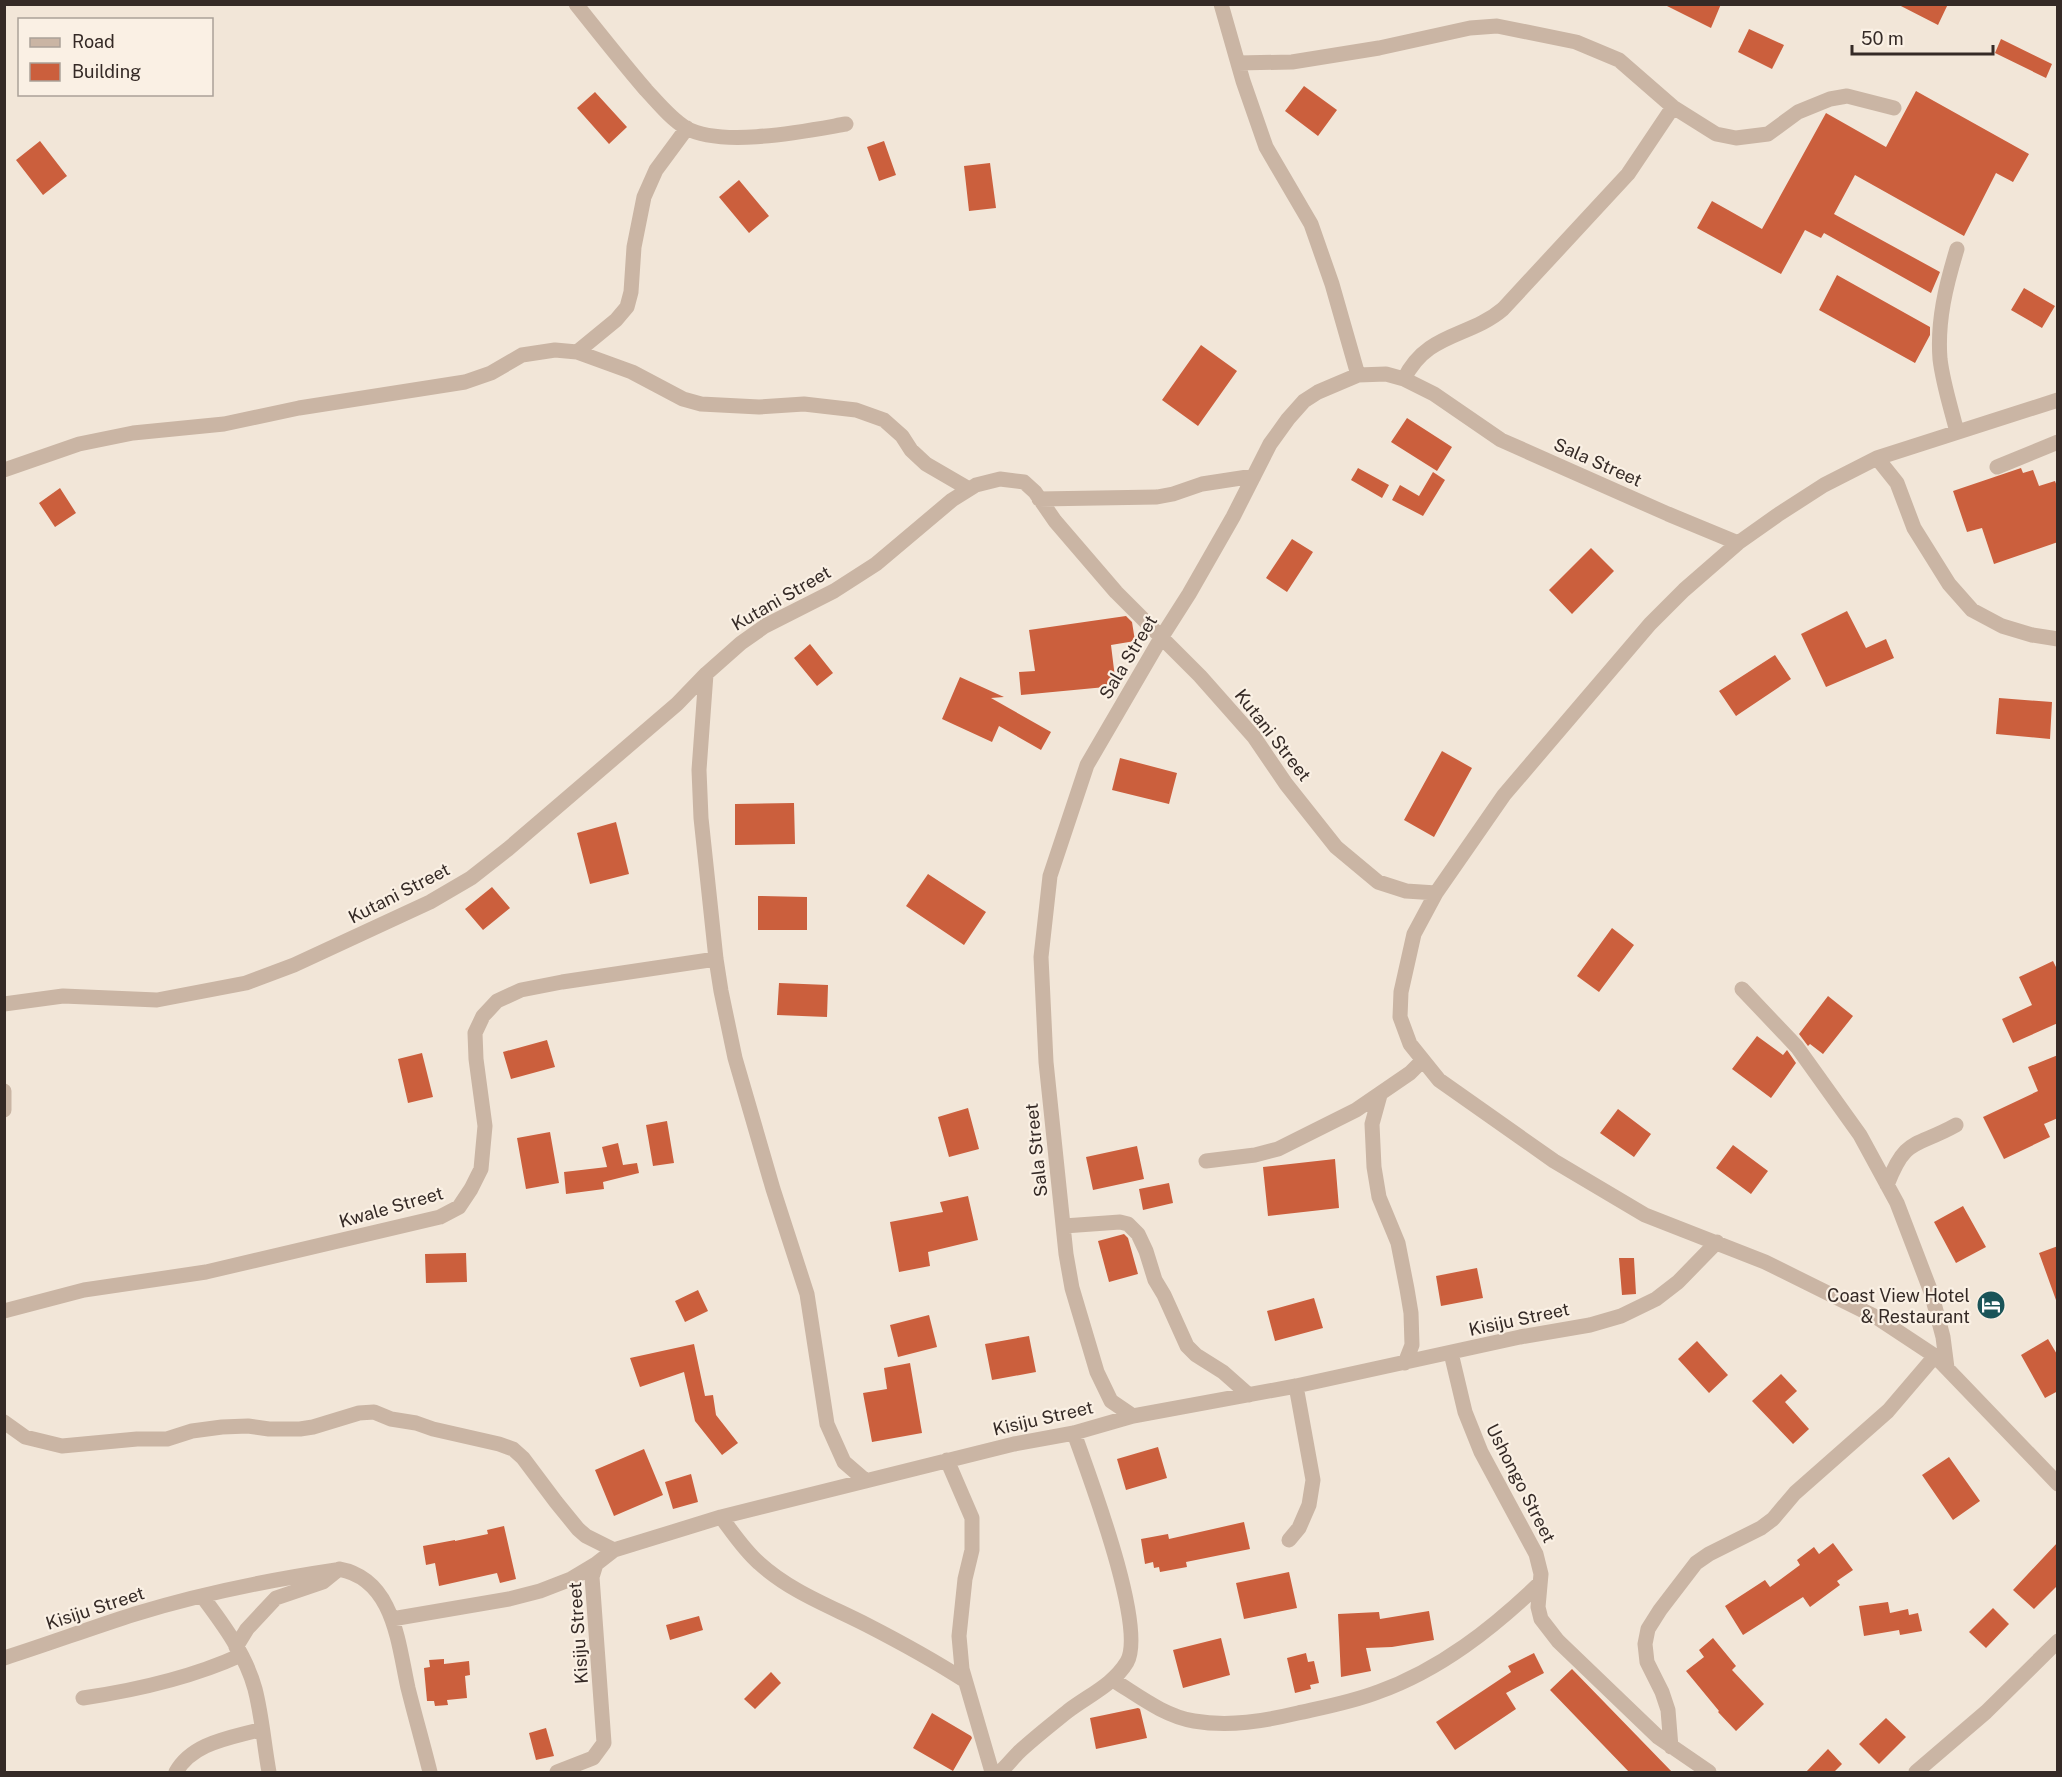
<svg xmlns="http://www.w3.org/2000/svg" width="2062" height="1777" font-family="'Public Sans',sans-serif">
  <style>
    .building { fill: #cb5f3d }
    .lines { fill: none; stroke-linecap: round; stroke-linejoin: round }
    .minor { stroke: #cab5a4; stroke-width: 15 }
    .labels { text-anchor: middle; dominant-baseline: central; stroke-width: 4.5; stroke-linejoin: round; paint-order: stroke }
    .street-label { font-size: 18px; fill: #352a26; stroke: #faf0e4 }
    .poi-label { font-size: 18px; fill: #352a26; stroke: #faf0e4; text-anchor: end }
  </style>
  <rect width="100%" height="100%" fill="#f2e6d8"/>
  <path class="building" d="M1663 4H1721L1711 28Z
    M1897 4H1948L1938 25Z
    M1749 29 1784 45 1772 69 1738 52Z
    M2001 39 2052 64 2046 78 1995 53Z
    M1304 86 1337 110 1318 136 1285 111Z
    M1916 91 2029 154 2013 182 1996 173 1964 236 1855 175 1834 214 1940 272 1931 293 1824 233 1821 238 1805 230 1781 274 1697 228 1712 201 1762 229 1826 113 1886 147Z
    M595 92 627 127 609 144 577 108Z
    M40 141 67 176 43 195 16 160Z
    M884 141 896 175 879 181 867 147Z
    M990 163 996 208 969 211 964 166Z
    M739 180 769 216 749 233 719 197Z
    M1837 275 1930 327V335L1915 363 1819 310Z
    M2024 288 2055 306 2042 328 2011 310Z
    M1201 345 1237 371 1198 426 1162 400Z
    M1407 418 1452 447 1437 471 1391 442Z
    M1358 468 1389 485 1382 498 1351 480Z
    M2021 468 2023 473 2033 470 2039 486 2055 481 2058 489V542L1994 564 1982 528 1967 532 1953 491Z
    M1433 472 1445 480 1423 516 1392 500 1400 485 1419 496Z
    M60 488 76 513 55 527 39 503Z
    M1292 539 1313 552 1287 592 1266 578Z
    M1591 548 1614 571 1572 614 1549 590Z
    M1847 611 1866 648 1886 639 1894 658 1826 687 1801 634Z
    M1126 616 1132 622 1135 641 1111 645 1116 686 1021 695 1019 672 1035 671 1029 630Z
    M810 644 833 673 817 686 794 658Z
    M1775 655 1791 679 1736 716 1719 691Z
    M960 677 1004 697 991 698 1051 732 1041 750 999 726 992 742 942 719Z
    M1999 698 2052 702 2050 739 1996 734Z
    M1442 751 1472 768 1434 837 1404 820Z
    M1120 758 1177 773 1169 804 1112 790Z
    M794 803 795 844 735 845V804Z
    M616 822 629 874 590 884 577 833Z
    M928 874 986 912 964 945 906 906Z
    M492 887 510 908 483 930 465 909Z
    M758 896 807 897V930H758Z
    M1612 928 1634 945 1599 992 1577 976Z
    M2053 961 2058 971V1023L2013 1043 2002 1019 2032 1005 2019 977Z
    M779 983 828 985 827 1017 777 1015Z
    M1828 996 1853 1016 1823 1054 1810 1044 1808 1046 1799 1034Z
    M1757 1036 1783 1055 1787 1050 1796 1063 1771 1098 1732 1069Z
    M547 1040 555 1067 511 1079 503 1052Z
    M422 1053 433 1097 408 1103 398 1059Z
    M2058 1055V1118L2044 1124 2050 1137 2004 1159 1983 1117 2038 1091 2028 1067Z
    M968 1108 979 1149 949 1157 938 1117Z
    M1618 1109 1651 1134 1634 1157 1600 1133Z
    M667 1121 674 1163 653 1166 646 1125Z
    M550 1132 559 1183 526 1189 517 1138Z
    M618 1143 623 1165 637 1163 639 1173 603 1182 604 1189 566 1194 564 1172 607 1167 602 1147Z
    M1733 1145 1768 1171 1751 1194 1716 1168Z
    M1137 1146 1144 1179 1093 1190 1086 1157Z
    M1335 1159 1339 1208 1268 1216 1263 1167Z
    M1169 1183 1173 1203 1143 1210 1139 1189Z
    M968 1196 978 1240 928 1252 930 1266 899 1272 890 1222 943 1212 940 1202Z
    M1963 1206 1986 1247 1956 1263 1934 1222Z
    M1124 1234 1128 1238 1138 1274 1109 1282 1098 1241Z
    M2058 1246V1300H2056L2039 1253Z
    M466 1253 467 1282 426 1283 425 1254Z
    M1619 1258H1634L1636 1294 1622 1295Z
    M1477 1268 1483 1298 1441 1306 1436 1276Z
    M698 1290 708 1311 685 1322 675 1301Z
    M1314 1298 1323 1328 1275 1341 1267 1311Z
    M929 1315 937 1347 898 1357 890 1325Z
    M1029 1336 1036 1372 992 1380 985 1344Z
    M2048 1339 2058 1356V1391L2045 1398 2021 1355Z
    M1697 1341 1728 1375 1709 1393 1678 1359Z
    M694 1344 705 1396 713 1395 716 1415 738 1443 722 1455 695 1421 684 1372 640 1387 630 1358Z
    M910 1363 922 1433 872 1442 863 1393 887 1389 884 1368Z
    M1781 1374 1797 1391 1785 1402 1809 1429 1793 1444 1752 1401Z
    M1158 1447 1167 1478 1126 1490 1117 1459Z
    M644 1449 663 1495 614 1516 595 1470Z
    M1949 1457 1980 1501 1953 1520 1922 1475Z
    M691 1474 698 1502 673 1509 665 1482Z
    M1244 1522 1250 1549 1186 1562 1187 1567 1160 1572 1159 1567 1154 1568 1153 1562 1145 1564 1141 1539 1168 1534 1169 1539Z
    M504 1526 516 1579 500 1583 497 1573 439 1586 435 1563 426 1565 423 1546 455 1540V1541L488 1534 487 1530Z
    M2058 1542V1585L2034 1609 2013 1590Z
    M1833 1543 1853 1570 1837 1581 1840 1585 1810 1607 1803 1597 1743 1635 1725 1606 1765 1580 1770 1587 1800 1565 1797 1560 1814 1547 1819 1554Z
    M1289 1572 1297 1608 1244 1619 1236 1583Z
    M1888 1602 1890 1613 1908 1609 1909 1615 1918 1613 1922 1631 1900 1635 1899 1630 1864 1636 1859 1606Z
    M1993 1608 2009 1624 1986 1648 1969 1632Z
    M1429 1611 1434 1640 1392 1647 1366 1648 1371 1671 1341 1677 1338 1614 1379 1612 1380 1619Z
    M699 1616 703 1630 670 1640 666 1625Z
    M1221 1638 1230 1675 1183 1688 1173 1650Z
    M1713 1638 1736 1666 1732 1670 1764 1704 1736 1731 1718 1712 1719 1711 1686 1671 1704 1657 1699 1650Z
    M1306 1653 1308 1662 1314 1661 1319 1683 1310 1685 1311 1689 1295 1693 1287 1658Z
    M1534 1653 1544 1673 1506 1693 1516 1709 1455 1750 1436 1722 1511 1672 1508 1666Z
    M444 1659V1664L469 1661 470 1675 465 1676 467 1698 447 1700 448 1705 435 1706 434 1701H427L424 1668 430 1667 429 1660Z
    M1572 1669 1673 1773H1630L1550 1690Z
    M771 1672 781 1683 755 1709 744 1699Z
    M1138 1708 1140 1709 1147 1738 1096 1749 1090 1718Z
    M932 1713 971 1736 972 1738 953 1771 913 1748Z
    M1886 1718 1906 1737 1879 1764 1859 1744Z
    M546 1728 554 1756 536 1760 529 1733Z
    M1828 1749 1842 1764 1833 1773H1805Z"/>
  <g class="lines">
    <path class="minor" d="M576 4C599 33 622 62 646 90 658 103 671 119 686 128 723 148 805 131 846 124
      M1221 4 1243 81 1266 147 1311 224 1332 284 1358 375
      M1238 63 1292 62 1379 48 1470 28 1497 26 1576 42 1619 60 1673 107 1716 134 1736 138 1768 134 1798 112 1830 99 1847 96 1894 108
      M1957 249C1946 285 1937 321 1940 359 1943 384 1951 408 1957 432
      M577 352 616 320 627 307 631 292 634 247 644 197 656 170 687 128
      M1404 379C1427 332 1469 338 1503 309L1628 174 1673 107
      M2058 400 1877 458 1824 485 1779 514 1738 543 1684 590 1650 624 1504 795 1436 893 1414 934 1401 992 1400 1017 1410 1044 1439 1080 1554 1161 1645 1215 1765 1262 1876 1317 1935 1356 2058 1484
      M1877 458 1897 483 1914 528 1949 584 1972 610 2002 626 2032 635 2058 639
      M1997 467 2058 442
      M4 470 79 444 133 433 224 424 299 408 465 382 491 373 522 355 555 350 577 352 632 372 683 399 701 404 759 407 804 404 856 410 884 420 902 436 911 450 926 464 969 489
      M1039 499 1157 497 1173 494 1202 484 1254 476
      M706 674 699 770 701 818 716 959 721 991 735 1058 773 1189 807 1294 827 1424 844 1462 866 1481
      M1742 989 1797 1047 1860 1135 1897 1203 1931 1292 1943 1337 1947 1368
      M4 1004 63 996 157 1000 246 983 294 965 430 902 471 878 508 849 677 704 706 674 741 643 765 626 834 591 876 564 952 500 976 485 1000 479 1024 482 1035 492 1055 521 1116 592 1200 676 1254 737 1286 784 1336 847 1378 882 1406 891 1436 893
      M4 1091V1110
      M1380 1095 1372 1124 1374 1167 1379 1197 1398 1243 1407 1289 1411 1313 1412 1345 1405 1363
      M1206 1161 1255 1155 1278 1149 1356 1110 1410 1073 1422 1061
      M1887 1185C1906 1136 1915 1148 1956 1125
      M1064 1226 1120 1222 1128 1224 1138 1234 1146 1251 1155 1280 1164 1295 1187 1346 1196 1355 1223 1372 1249 1395
      M4 1311 84 1290 206 1272 440 1217 459 1207 471 1189 481 1169 485 1126 476 1059 475 1033 483 1016 497 1001 521 990 562 982 716 959
      M1451 1353 1465 1412 1481 1452 1536 1554 1541 1574 1538 1607 1541 1619 1558 1641 1658 1737 1709 1772
      M1133 1416 1111 1401 1097 1372 1072 1288 1066 1254 1046 1062 1041 957 1050 876 1087 765 1161 638 1189 594 1233 517 1270 444 1288 419 1304 401 1318 392 1358 375 1386 374 1404 379 1434 394 1501 440 1668 514 1738 543
      M4 1422 25 1437 62 1446 137 1439H167L192 1431 222 1427 248 1426 269 1429H300L313 1427 359 1413 374 1412 391 1419 416 1423 433 1429 499 1444 513 1449 523 1458 556 1502 578 1529 586 1536 614 1550
      M947 1460 972 1518V1550L965 1579 959 1636 962 1669 992 1772
      M721 1517C733 1533 744 1550 759 1563 791 1592 830 1606 867 1625 900 1642 933 1660 964 1680
      M1289 1540 1299 1528 1309 1505 1313 1480 1296 1386
      M202 1596C223 1624 246 1655 255 1689 262 1716 264 1745 269 1772
      M392 1619 509 1599 540 1591 571 1579 596 1564
      M236 1647 247 1629 276 1598 323 1582 339 1569C394 1579 398 1643 408 1688 415 1716 423 1744 430 1772
      M4 1658C48 1644 91 1628 135 1614 200 1594 269 1580 336 1570
      M1113 1680C1139 1696 1164 1716 1194 1721 1230 1727 1264 1721 1298 1713 1325 1707 1352 1702 1378 1692 1440 1670 1493 1628 1540 1583
      M83 1698C137 1690 191 1678 241 1655
      M1671 1747 1668 1710 1662 1692 1647 1662 1645 1644 1648 1629 1660 1610 1696 1563 1709 1554 1761 1528 1773 1519 1795 1493 1888 1411 1935 1356
      M176 1772C193 1742 231 1738 262 1729
      M557 1772 593 1758 604 1743 592 1577 596 1564 614 1550 721 1517 1014 1444 1074 1433 1133 1416 1296 1386 1520 1337 1590 1325 1621 1316 1656 1299 1678 1282 1717 1242
      M1000 1772C1007 1766 1012 1759 1019 1752 1034 1738 1052 1724 1068 1711 1089 1695 1113 1685 1127 1662 1147 1627 1088 1473 1074 1433
      M1916 1772 1986 1712 2058 1641"/>
  </g>
  <defs>
    <g id="hotel-disc" transform="scale(1.5)"><circle r="9.5" fill="#1a5458" stroke="#faf0e4"/><path d="M-6-4.5h1.5V1H6V5H4.5V3h-9V5H-6ZM-4 0a1.8 1.8 0 1 1 3.6 0ZM.5 0V-2.5h3Q6-2.5 6 0Z" fill="#fff"/></g>
  </defs>
  <g fill-rule="evenodd">
    <use href="#hotel-disc" x="1991" y="1305"/>
  </g>
  <g class="labels">
    <g class="street-label">
      <text transform="translate(1598 462) rotate(24)">Sala Street</text>
      <text transform="translate(781 598) rotate(-30)">Kutani Street</text>
      <text transform="translate(1128 657) rotate(-59)">Sala Street</text>
      <text transform="translate(1273 735) rotate(52)">Kutani Street</text>
      <text transform="translate(399 893) rotate(-27)">Kutani Street</text>
      <text transform="translate(1036 1150) rotate(-96)">Sala Street</text>
      <text transform="translate(391 1207) rotate(-16)">Kwale Street</text>
      <text transform="translate(1519 1319) rotate(-12)">Kisiju Street</text>
      <text transform="translate(1043 1418) rotate(-13)">Kisiju Street</text>
      <text transform="translate(1521 1483) rotate(63)">Ushongo Street</text>
      <text transform="translate(95 1608) rotate(-18)">Kisiju Street</text>
      <text transform="translate(578 1633) rotate(-94)">Kisiju Street</text>
    </g>
    <g class="poi-label">
      <text x="1970" y="1295">Coast View Hotel<tspan x="1970" dy="21">&amp; Restaurant</tspan></text>
    </g>
  </g>
  <rect width="2062" height="1777" fill="none" stroke="#352a26" stroke-width="12"/>
  <rect x="18" y="18" width="195" height="78" fill="#faf0e4" stroke="#aba198" stroke-width="1.5"/>
  <rect x="30" y="38" width="30" height="9" fill="#cab5a4" stroke="#aba198" stroke-width="1.5"/>
  <text x="72" y="48" font-size="18" fill="#352a26">Road</text>
  <rect x="30" y="63" width="30" height="18" fill="#cb5f3d" stroke="#aba198" stroke-width="1.5"/>
  <text x="72" y="78" font-size="18" fill="#352a26">Building</text>
  <path d="M1852 45v9h141v-9" fill="none" stroke="#352a26" stroke-width="3"/>
  <text x="1861" y="45" font-size="18" fill="#352a26" stroke="#faf0e4" stroke-width="4.5" paint-order="stroke">50 m</text>
</svg>
